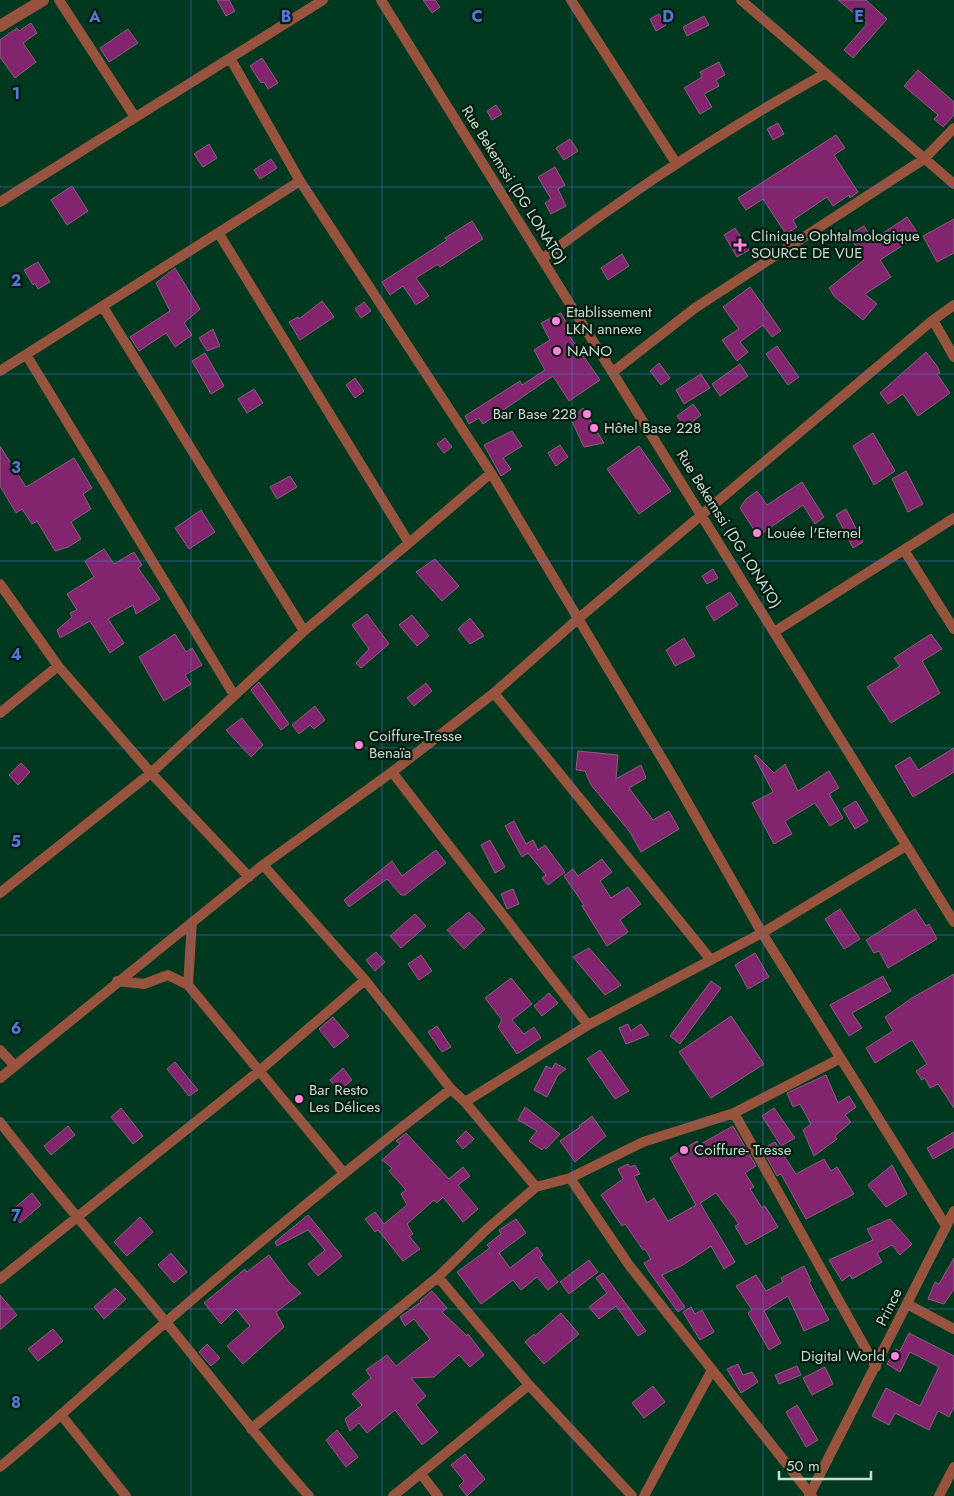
<svg xmlns="http://www.w3.org/2000/svg" width="954" height="1496" font-family="Jost,sans-serif">
  <style>
    .building { fill: #83246e; stroke: #8c617f }
    .lines { fill: none; stroke-linecap: round; stroke-linejoin: round }
    .minor { stroke: #97533e; stroke-width: 10 }
    .tertiary { stroke: #97533e; stroke-width: 12 }
    .grid { fill: none; stroke: #4f79d5; stroke-width: 1; stroke-opacity: 0.55 }
    .poi-dot { fill: #ff85de; stroke: #061b10; stroke-width: 2 }
    .labels { text-anchor: middle; dominant-baseline: central; stroke-width: 4.5; stroke-linejoin: round; paint-order: stroke }
    .street-label { font-size: 15px; fill: #c5dece; stroke: #061b10 }
    .poi-label { font-size: 15px; fill: #c5dece; stroke: #061b10; text-anchor: start }
    .grid-label { font-size: 16px; text-anchor: middle; font-weight: bold; fill: #4f79d5; stroke: #061b10; stroke-width: 4.5; stroke-linejoin: round; paint-order: stroke }
  </style>
  <rect width="100%" height="100%" fill="#003820"/>
  <path class="building" d="M217 0H229L235 11 226 16Z
    M423 0H435L440 7 432 13Z
    M838 0H866L887 19 853 58 844 50 867 24Z
    M659 14 666 25 656 31 650 19Z
    M704 16 709 25 687 36 683 27Z
    M31 23 37 33 23 43 36 62 15 78 0 57V40L17 28 19 31Z
    M128 29 138 43 109 62 100 48Z
    M262 58 278 83 268 89 264 82 261 83 250 66Z
    M719 62 725 75 716 80 719 86 704 94 712 107 700 114 684 88 702 77 700 72Z
    M918 70 954 102V115L943 127 934 119 938 115 904 86Z
    M496 105 502 114 492 120 487 111Z
    M778 123 784 134 773 140 767 129Z
    M836 135 845 148 834 155 858 192 850 198 849 195 833 206 827 197 793 220 797 227 786 234 763 199 746 210 738 198Z
    M570 139 578 151 564 160 556 148Z
    M209 144 217 158 203 167 194 154Z
    M271 159 277 168 260 179 254 170Z
    M555 167 565 185 558 189 566 206 551 214 545 203 551 199 538 177Z
    M72 186 88 211 67 225 51 200Z
    M907 217 919 235 880 260 891 277 865 294 877 304 863 320 835 297 829 288 864 260 849 235 864 226 873 240Z
    M954 219V253L937 262 923 236Z
    M472 221 483 239 440 267 438 264 416 278 429 296 416 305 403 286 390 295 382 282 447 240 445 238Z
    M735 228 749 250 737 257 724 235Z
    M622 254 629 266 608 280 601 268Z
    M38 262 50 282 38 289 35 283 33 285 24 270Z
    M175 268 200 309 184 323 192 335 175 347 166 333 139 351 130 337 170 311 156 283Z
    M750 287 781 331 772 337 763 325 740 342 748 352 737 361 722 340 739 329 723 307Z
    M322 301 334 317 300 340 289 322 298 317 299 319Z
    M364 302 371 311 361 318 355 309Z
    M561 313 568 326 564 328 600 380 569 401 553 376 483 424 479 418 469 424 465 416 520 381 522 385 545 370 534 350 550 340 541 323Z
    M213 329 220 346 207 351 199 338Z
    M777 346 799 377 788 385 766 354Z
    M926 352 937 366 940 373 937 374 950 393 918 416 903 394 888 404 880 393Z
    M205 353 224 386 211 394 192 361Z
    M659 363 670 378 661 385 650 371Z
    M740 364 748 376 720 396 712 384Z
    M701 374 710 388 684 404 676 390Z
    M355 378 364 391 355 398 346 385Z
    M254 389 263 403 247 413 238 399Z
    M693 404 701 415 685 427 677 416Z
    M583 408 604 443 584 447 571 419Z
    M512 431 522 446 503 458 511 469 501 476 484 445Z
    M873 433 895 471 874 485 853 446Z
    M445 438 452 447 444 453 437 444Z
    M560 445 568 457 556 466 548 453Z
    M0 446 26 487 74 458 92 488 83 494 91 509 71 522 81 539 68 547 55 551 37 521 32 524 22 509 16 513 0 486Z
    M639 446 671 491 639 514 607 469Z
    M906 471 923 504 908 512 892 479Z
    M290 476 297 487 277 499 270 487Z
    M802 482 824 517 815 524 803 505 758 536 740 508 746 499 757 491 767 505Z
    M846 509 863 542 853 548 836 515Z
    M201 510 215 532 189 549 175 528Z
    M104 549 114 564 134 552 142 565 138 568 160 599 136 614 133 605 108 619 124 643 110 653 90 621 60 638 57 630 72 617 70 613 77 610 67 594 94 577 85 561Z
    M435 559 459 586 442 601 416 572Z
    M713 569 718 578 707 584 702 576Z
    M730 592 738 605 714 621 706 607Z
    M367 614 389 644 361 668 356 663 369 649 352 625Z
    M412 615 429 636 417 646 399 625Z
    M470 618 484 636 470 644 458 629Z
    M175 634 186 652 192 648 202 665 185 675 191 684 164 701 139 657Z
    M931 634 942 649 922 661 940 693 891 723 867 687 900 666 894 658Z
    M684 638 695 656 675 666 666 650Z
    M259 682 289 724 281 730 251 690Z
    M426 683 432 691 414 706 407 698Z
    M315 706 325 720 314 729 310 725 299 734 292 725Z
    M242 718 263 745 251 757 226 730Z
    M954 748V772L913 797 895 766 910 757 918 770Z
    M578 751 618 755 616 779 641 765 646 778 629 788 653 820 669 811 679 829 641 852 630 832 591 785 585 771 576 770Z
    M756 755 774 773 785 764 798 791 829 771 839 788 829 794 843 818 830 826 815 803 785 821 792 834 774 844 752 803 773 792 754 756Z
    M21 763 30 772 18 785 9 775Z
    M856 801 868 821 855 829 843 809Z
    M514 821 526 844 533 840 538 850 545 845 565 872 548 885 542 878 546 875 528 853 522 857 505 826Z
    M490 840 505 867 495 873 481 845Z
    M436 850 446 863 405 895H401L387 879 349 907 344 900 392 861 402 876Z
    M602 859 612 872 600 881 611 898 628 887 641 904 620 920 628 932 607 946 582 906 584 905 564 876 573 869 578 876Z
    M513 889 519 904 507 909 501 894Z
    M840 909 860 939 844 949 825 919Z
    M915 909 926 926 929 924 937 939 888 968 879 951 874 953 866 940Z
    M469 912 485 929 464 949 447 930Z
    M415 914 426 926 401 948 390 936Z
    M589 948 621 985 605 995 573 957Z
    M376 952 385 962 375 971 366 960Z
    M755 953 769 977 748 989 735 965Z
    M421 955 432 971 419 980 408 964Z
    M954 974V1108L938 1084 930 1088 925 1078 922 1080 916 1071 927 1064 912 1040 875 1063 866 1048 893 1031 885 1017 912 998Z
    M883 976 891 991 852 1013 862 1028 849 1036 830 1005Z
    M511 978 532 1004 512 1020 524 1034 534 1027 541 1038 517 1054 498 1027 502 1020 485 998Z
    M711 981 721 988 680 1044 670 1036Z
    M549 993 558 1003 542 1016 534 1006Z
    M731 1016 764 1064 711 1098 679 1052Z
    M333 1017 349 1036 334 1048 319 1029Z
    M628 1024 631 1031 641 1024 649 1035 626 1044 619 1028Z
    M437 1026 451 1047 442 1052 428 1032Z
    M600 1050 629 1091 615 1099 587 1059Z
    M175 1062 198 1090 189 1096 167 1069Z
    M555 1063 566 1069 558 1075 547 1097 534 1090 546 1066 552 1069Z
    M343 1068 352 1080 339 1091 330 1080Z
    M826 1075 838 1103 849 1096 856 1107 845 1115 851 1122 835 1136 837 1139 814 1156 803 1130 811 1124 800 1104 793 1107 787 1093Z
    M525 1107 560 1134 546 1149 544 1147 542 1150 529 1141 537 1131 518 1120Z
    M121 1108 143 1136 133 1144 111 1117Z
    M774 1108 795 1138 781 1146 762 1116Z
    M592 1116 606 1136 575 1162 560 1141 580 1127 579 1126Z
    M68 1126 75 1135 51 1155 44 1146Z
    M733 1126 756 1166 745 1173 754 1187 750 1189 762 1208 765 1206 778 1227 746 1245 735 1226 739 1224 716 1193 700 1203 735 1262 724 1269 711 1246 683 1265 662 1275 685 1307 678 1312 648 1270 644 1263 651 1259 645 1249 643 1250 625 1224 622 1226 601 1195 623 1179 618 1169 628 1164 630 1167 635 1165 640 1174 634 1176 647 1203 654 1198 668 1221 696 1205 670 1158 697 1141 699 1145Z
    M466 1131 474 1139 463 1149 456 1141Z
    M954 1132V1147L933 1159 927 1148Z
    M406 1133 449 1179 463 1167 470 1176 458 1185 478 1209 463 1222 443 1197 437 1203 434 1200 407 1224 413 1234 409 1236 420 1249 403 1261 378 1230 375 1232 365 1219 375 1212 384 1224 407 1205 401 1194 406 1190 389 1171 392 1168 382 1160 400 1144 396 1141Z
    M775 1142 796 1174 824 1159 831 1171 837 1167 854 1194 806 1219 781 1174 777 1176 762 1149Z
    M892 1165 907 1194 886 1207 868 1185Z
    M32 1193 41 1205 20 1223 10 1212Z
    M308 1215 342 1256 318 1276 308 1264 325 1250 308 1230 277 1246 275 1242Z
    M140 1217 153 1232 127 1256 114 1242Z
    M516 1219 526 1233 499 1253 510 1268 537 1247 543 1255 540 1258 558 1282 548 1290 537 1277 521 1290 513 1280 481 1304 457 1272 490 1248 487 1245 501 1234 499 1230Z
    M890 1219 912 1244 900 1255 892 1245 877 1253 882 1262 852 1279 850 1275 842 1281 829 1260 873 1240 867 1229Z
    M171 1253 187 1272 174 1283 158 1265Z
    M269 1255 289 1282 301 1293 276 1312 284 1327 243 1364 227 1346 250 1326 236 1309 221 1324 204 1303 245 1269 247 1272Z
    M954 1258V1289L944 1304 928 1299 935 1282 939 1284Z
    M589 1260 598 1272 569 1294 560 1282Z
    M804 1266 811 1281 809 1282 829 1320 804 1331 788 1296 764 1311 781 1343 769 1350 748 1313 752 1310 736 1286 756 1275 766 1291 783 1282 781 1278Z
    M603 1273 646 1331 638 1336 616 1306 599 1319 589 1307 607 1293 596 1278Z
    M115 1288 126 1299 104 1319 94 1307Z
    M432 1291 447 1308 442 1312 467 1336 468 1334 484 1355 470 1367 459 1355 434 1377 411 1378 426 1396 416 1405 438 1432 422 1445 395 1410 367 1433 359 1423 350 1431 345 1419 362 1405 352 1394 371 1378 366 1370 387 1355 396 1366 430 1339 414 1319 405 1326 400 1317 421 1302 420 1301Z
    M0 1295 17 1315 0 1330Z
    M691 1307 695 1314 702 1310 714 1332 700 1340 683 1312Z
    M561 1313 579 1334 544 1364 525 1342 534 1334 535 1336Z
    M53 1329 63 1341 38 1361 28 1349Z
    M909 1333 954 1356V1407L949 1417 938 1411 929 1430 895 1413 889 1425 872 1416 886 1388 920 1406 939 1367 910 1352 900 1372 887 1364 896 1349 900 1351Z
    M207 1344 220 1358 211 1366 199 1352Z
    M738 1364 743 1375 752 1372 758 1382 741 1393 727 1369Z
    M797 1366 801 1375 779 1384 775 1375Z
    M825 1367 833 1384 812 1395 803 1378Z
    M653 1386 665 1402 644 1418 632 1403Z
    M797 1405 818 1440 806 1447 786 1412Z
    M337 1430 358 1457 346 1467 326 1440Z
    M465 1454 485 1479 467 1496 459 1486 464 1481 451 1465Z"/>
  <g class="lines">
    <path class="minor" d="M59 0 135 117
      M381 0 954 922
      M571 0 676 163
      M741 0 954 184
      M230 58 300 181 491 473 676 782 762 933 946 1226
      M0 202 323 0
      M542 259C633 190 727 128 826 73
      M103 307 304 631
      M933 320 954 357
      M27 356 234 695
      M0 371 300 181
      M614 371 695 308 924 159 954 128
      M409 543 491 473
      M904 550 954 629
      M0 584 58 666 151 773 249 877
      M774 632 954 518
      M494 693 711 960
      M0 713 58 666
      M392 772 588 1025
      M263 865 365 980 451 1089 465 1102 536 1187
      M0 893 151 773 304 631 409 543 219 234
      M192 922 188 985 343 1172
      M117 981 144 984 168 975 188 985
      M0 1050 14 1065
      M0 1078 263 865 392 772 494 693 579 618 933 320 954 305
      M465 1102 588 1025 762 933 906 846
      M734 1113 876 1367
      M0 1122C48 1185 100 1243 150 1303 204 1367 253 1434 309 1496
      M570 1178 629 1265 812 1496
      M438 1277 529 1385 632 1496
      M0 1279 258 1072 365 980
      M907 1304 954 1329
      M62 1416 126 1496
      M251 1429 438 1277 487 1229 536 1187 570 1178 643 1142 734 1113 839 1059
      M0 1467C57 1420 110 1370 166 1322 259 1242 354 1164 451 1089
      M421 1474 438 1496
      M393 1496 529 1385
      M644 1496 712 1370
      M809 1496 954 1211
      M939 1496 954 1467"/>
    <path class="tertiary" d="M0 26 43 0"/>
  </g>
  <path class="grid" d="M191 0V1496M382 0V1496M572 0V1496M763 0V1496M0 187H954M0 374H954M0 561H954M0 748H954M0 935H954M0 1122H954M0 1309H954"/>
  <g class="poi-dot">
    <path d="M737.5 237.5h5v5h5v5h-5v5h-5v-5h-5v-5h5z"/>
    <circle cx="556" cy="321" r="5"/>
    <circle cx="557" cy="351" r="5"/>
    <circle cx="587" cy="414" r="5"/>
    <circle cx="594" cy="428" r="5"/>
    <circle cx="757" cy="533" r="5"/>
    <circle cx="359" cy="745" r="5"/>
    <circle cx="299" cy="1099" r="5"/>
    <circle cx="684" cy="1150" r="5"/>
    <circle cx="895" cy="1356" r="5"/>
  </g>
  <g class="labels">
    <g class="street-label">
      <text transform="translate(514 185) rotate(58)">Rue Bekemssi (DG LONATO)</text>
      <text transform="translate(729 529) rotate(58)">Rue Bekemssi (DG LONATO)</text>
      <text transform="translate(889 1307) rotate(-64)">Prince</text>
    </g>
    <g class="poi-label">
      <text x="751" y="236">Clinique Ophtalmologique<tspan x="751" dy="17">SOURCE DE VUE</tspan></text>
      <text x="566" y="312">Etablissement<tspan x="566" dy="17">LKN annexe</tspan></text>
      <text x="567" y="351">NANO</text>
      <text x="577" y="414" text-anchor="end">Bar Base 228</text>
      <text x="604" y="428">Hôtel Base 228</text>
      <text x="767" y="533">Louée l'Eternel</text>
      <text x="369" y="736">Coiffure-Tresse<tspan x="369" dy="17">Benaïa</tspan></text>
      <text x="309" y="1090">Bar Resto<tspan x="309" dy="17">Les Délices</tspan></text>
      <text x="694" y="1150">Coiffure- Tresse</text>
      <text x="885" y="1356" text-anchor="end">Digital World</text>
    </g>
  </g>
  <g class="grid-label">
    <text x="95" y="22">A</text>
    <text x="286" y="22">B</text>
    <text x="477" y="22">C</text>
    <text x="668" y="22">D</text>
    <text x="859" y="22">E</text>
    <text x="16" y="99">1</text>
    <text x="16" y="286">2</text>
    <text x="16" y="473">3</text>
    <text x="16" y="660">4</text>
    <text x="16" y="847">5</text>
    <text x="16" y="1034">6</text>
    <text x="16" y="1221">7</text>
    <text x="16" y="1408">8</text>
  </g>
  <path d="M779 1471v8h92v-8" fill="none" stroke="#c5dece" stroke-width="2.5"/>
  <text x="786" y="1471" font-size="15" fill="#c5dece" stroke="#061b10" stroke-width="4" paint-order="stroke">50 m</text>
</svg>
